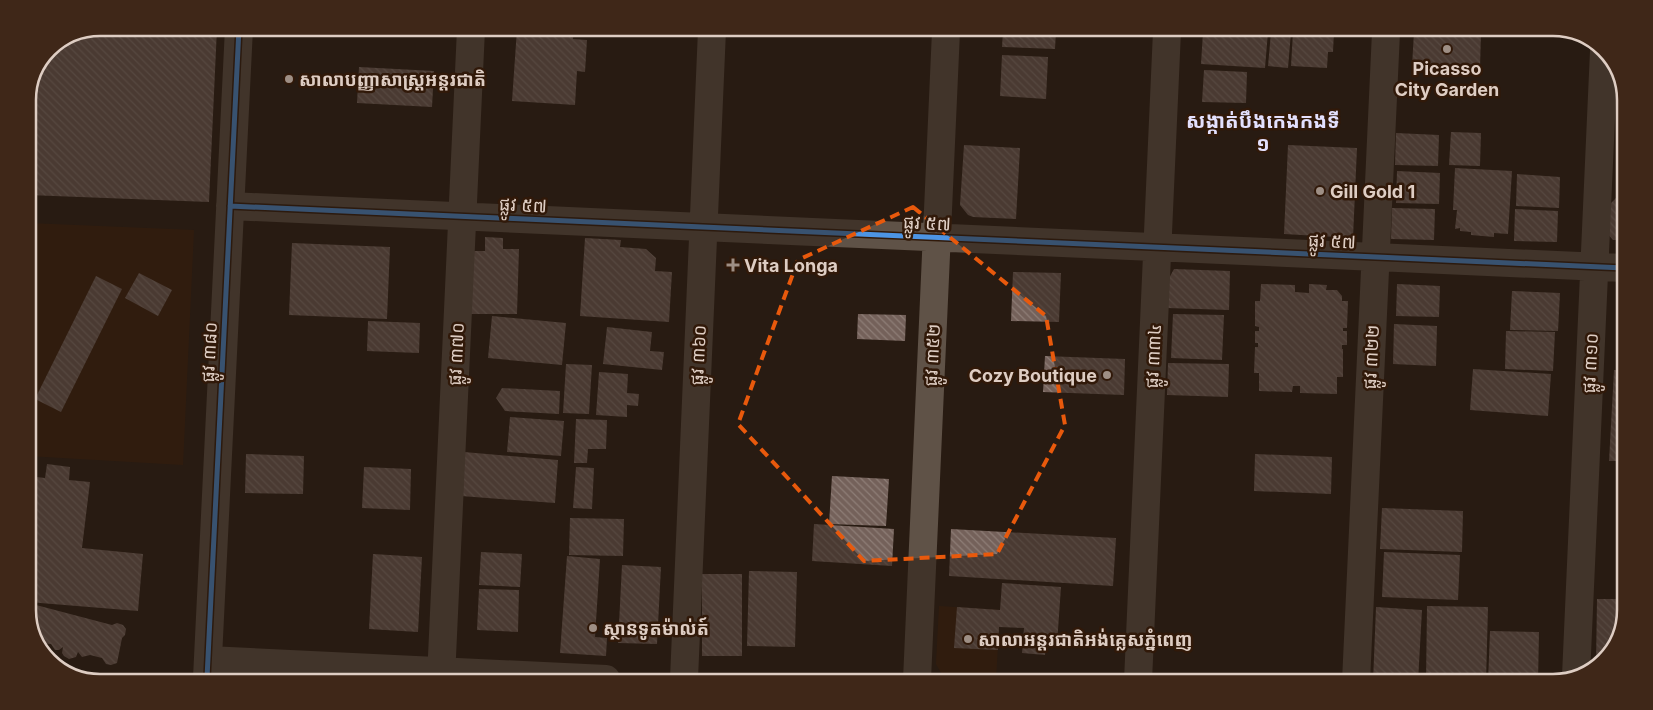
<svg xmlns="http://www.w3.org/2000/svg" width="1653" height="710" font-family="Inter,'Noto Sans Khmer',sans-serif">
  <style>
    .built { fill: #3b1e0b }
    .building { fill: url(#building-back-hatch) }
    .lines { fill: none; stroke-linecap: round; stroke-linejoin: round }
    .minor { stroke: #5f5247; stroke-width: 28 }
    .cycleway-casing { stroke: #311909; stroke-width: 8 }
    .cycleway { stroke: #4d94e3; stroke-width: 5 }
    .marked { fill: none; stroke: #e8590c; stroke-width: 4; stroke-dasharray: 10 6; stroke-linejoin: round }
    .poi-dot { fill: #9e8f85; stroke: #311909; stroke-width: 2 }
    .labels { text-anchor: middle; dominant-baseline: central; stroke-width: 5; stroke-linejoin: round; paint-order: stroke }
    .poi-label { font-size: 18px; font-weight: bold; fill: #decdc3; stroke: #311909; text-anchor: start }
    .street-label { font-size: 18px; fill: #decdc3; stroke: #311909 }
    .quarter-label { font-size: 20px; font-weight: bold; fill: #e3e0fd; stroke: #311909 }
    .rim { fill: none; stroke: #decdc3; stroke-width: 2.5 }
  </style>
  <defs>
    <pattern id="building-back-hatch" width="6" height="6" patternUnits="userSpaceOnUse" patternTransform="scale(1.25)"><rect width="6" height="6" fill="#74615a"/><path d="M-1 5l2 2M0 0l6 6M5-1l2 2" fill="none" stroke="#8e7e77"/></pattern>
  </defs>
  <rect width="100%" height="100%" fill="#281b12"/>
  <path class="built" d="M28 223 194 230 183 465 28 456Z
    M939 606 1000 610 996 680 944 678 936 664Z"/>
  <path class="building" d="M100 28H217L209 202 28 195V96L49 49Z
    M517 29H574L573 39 587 40 585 72 577 71 575 105 512 101Z
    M1003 31H1056L1055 49 1002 47Z
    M1203 32H1268L1265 68 1201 64Z
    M1271 32H1291L1288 68 1268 66Z
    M1293 32H1334L1333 52H1328L1327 68 1291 66Z
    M1414 32 1481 33 1480 69 1412 66Z
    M1002 55 1048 57 1046 99 1000 96Z
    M359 67 434 71 432 107 357 103Z
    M1204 70 1247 72 1246 103 1202 102Z
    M1451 132 1481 133 1480 166 1449 165Z
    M1396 133 1439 135 1438 166 1395 165Z
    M964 145 1020 148 1016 219 973 217 968 215 960 205Z
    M1288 145 1357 148 1353 238 1284 234Z
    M1455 168 1512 171 1508 234 1494 233V237L1471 235V232L1460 231V228L1455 229 1457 210H1453Z
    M1397 171 1440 173 1439 204 1396 203Z
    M1517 174 1560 177 1559 208 1516 206Z
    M1617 195H1624V240H1613L1607 233 1611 203 1616 198Z
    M1392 208 1435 209 1434 240 1391 239Z
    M1515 209 1558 211 1557 242 1514 241Z
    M485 237 503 238V249H519L517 314H469L470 251H485Z
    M585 238 621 240 620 247 646 249 656 258 655 271 672 272 669 322 580 316Z
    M292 243 390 247 387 319 289 315Z
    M1174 269 1230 271 1229 310 1167 308 1168 280Z
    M1013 272 1061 273 1059 322 1011 321Z
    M139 273 172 290 158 316 125 298Z
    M96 276 122 289 61 412 35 399Z
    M1261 284 1295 285V292L1309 293V284L1327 285 1326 290H1337L1342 296V301H1348L1347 328H1343V331H1347V345H1342V349H1343V377H1337V394L1300 393V386H1293L1292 392 1259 391V373H1254L1255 347H1258V343H1255V331H1259V327L1255 326V301H1260Z
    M1397 284 1440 286 1439 317 1396 316Z
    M1512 291 1560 293 1558 331 1510 330Z
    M858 314 906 315 905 341 857 339Z
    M1173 314 1224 315 1222 360 1171 358Z
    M492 316 566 323 562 365 488 358Z
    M368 321 420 323 419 353 367 351Z
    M1394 324 1437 326 1436 366 1393 364Z
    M607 327 652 332 650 351 664 352 662 370 603 364Z
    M1506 331 1555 332 1553 371 1505 369Z
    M1045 356 1125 359 1124 395 1043 392Z
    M1168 363 1229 364 1228 397 1167 395Z
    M566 364 592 365 589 414 563 413Z
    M1473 369 1551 374 1548 416 1470 410Z
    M1614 370 1623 371 1622 461H1609Z
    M599 372 628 374 627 393 639 394 638 406 627 405V417L596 415Z
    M502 388 560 391 559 414 505 411 496 398Z
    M510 417 564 421 561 456 507 452Z
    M576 419 607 420 606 449H588L587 463H574Z
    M464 452 558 460 555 503 461 496Z
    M246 454 304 456 303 494 245 493Z
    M1255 454 1332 457 1331 494 1254 491Z
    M47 464 70 467 69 480 90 482 82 548 143 554 138 611 28 602V476L45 478Z
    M364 467 411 469 410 510 362 508Z
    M576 467 594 468 592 509 573 508Z
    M832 476 889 479 886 526 829 524Z
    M1382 508 1463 511 1462 552 1380 549Z
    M570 518 624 519 623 556 569 555Z
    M814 524 894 529 892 566 812 561Z
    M951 529 1116 538 1113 586 949 576Z
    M481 552 522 554 520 587 479 585Z
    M1384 552 1460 555 1458 600 1382 597Z
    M373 554 422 557 418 632 369 629Z
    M567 556 600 559 595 637 607 638 606 656 560 653Z
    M622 565 661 567 657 644 618 643Z
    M749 571 797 572 795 647 747 646Z
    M702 574H742V656H702Z
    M1002 583 1061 587 1057 644 1046 643 1045 655 1022 653 1024 628 999 627 998 650 954 648 957 607 1000 610Z
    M479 589 519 590 518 632 477 630Z
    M1597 599H1620V637L1598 665 1596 664Z
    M36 605 112 625 117 623 123 625 126 629 125 635 122 638 117 663 111 665 106 664 102 658 90 655 82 657 78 652 76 657 69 659 64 656 62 653 63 647 59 650H55L51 644 38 643 28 616 35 610Z
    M1427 606 1488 607 1486 682H1426Z
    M1376 607 1422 610 1418 682H1373Z
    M1490 631 1539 632 1538 682H1488Z"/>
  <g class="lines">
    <path class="minor" d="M230 206 1624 268
      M208 660 606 679
      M1576 676 1604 51
      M207 678 239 28
      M441 678 471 29
      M684 679 712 30
      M917 680 946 31
      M1138 681 1167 31
      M1356 682 1386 32"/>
    <g class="cycleway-casing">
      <path id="cycleway" d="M230 206 1624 268
        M207 678 239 28"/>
    </g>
    <use href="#cycleway" class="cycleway"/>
  </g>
  <path d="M0 0H1653V710H0ZM913 207 1046 316 1065 425 997 554 864 561 738 424 798 260Z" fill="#281b12" fill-opacity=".55" fill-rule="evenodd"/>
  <path class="marked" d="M913 207 1046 316 1065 425 997 554 864 561 738 424 798 260Z"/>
  <g class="poi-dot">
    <circle cx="1447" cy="49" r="5"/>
    <circle cx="289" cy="79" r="5"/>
    <circle cx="1320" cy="191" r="5"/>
    <path d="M730.5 257.5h5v5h5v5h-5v5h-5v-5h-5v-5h5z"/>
    <circle cx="1107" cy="375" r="5"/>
    <circle cx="593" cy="628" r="5"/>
    <circle cx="968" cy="639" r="5"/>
  </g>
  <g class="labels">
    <g class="poi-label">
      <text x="1447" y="68" text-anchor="middle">Picasso<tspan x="1447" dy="21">City Garden</tspan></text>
      <text x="299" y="79">សាលាបញ្ញាសាស្ត្រអន្តរជាតិ</text>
      <text x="1330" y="191">Gill Gold 1</text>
      <text x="744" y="265">Vita Longa</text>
      <text x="1097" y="375" text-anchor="end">Cozy Boutique</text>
      <text x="603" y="628">ស្ថានទូតម៉ាល់ត៍</text>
      <text x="978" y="639">សាលាអន្តរជាតិអង់គ្លេសភ្នំពេញ</text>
    </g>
    <g class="street-label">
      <text transform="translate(523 205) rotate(3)">ផ្លូវ ៥៧</text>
      <text transform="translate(927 223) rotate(3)">ផ្លូវ ៥៧</text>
      <text transform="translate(1332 241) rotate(3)">ផ្លូវ ៥៧</text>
      <text transform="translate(209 352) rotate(-87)">ផ្លូវ ៣៨០</text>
      <text transform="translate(456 354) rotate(-87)">ផ្លូវ ៣៧០</text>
      <text transform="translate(698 355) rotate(-87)">ផ្លូវ ៣៦០</text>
      <text transform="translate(932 355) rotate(-87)">ផ្លូវ ៣៥២</text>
      <text transform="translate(1153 356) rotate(-87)">ផ្លូវ ៣៣៤</text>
      <text transform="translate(1371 357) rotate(-87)">ផ្លូវ ៣២២</text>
      <text transform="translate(1590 363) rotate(-87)">ផ្លូវ ៣១០</text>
    </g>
    <g class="quarter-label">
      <text x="1263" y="121">សង្កាត់បឹងកេងកងទី<tspan x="1263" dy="23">១</tspan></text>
    </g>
  </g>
  <path d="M0 0H1653V710H0ZM100 36H1553A64 64 0 0 1 1617 100V610A64 64 0 0 1 1553 674H100A64 64 0 0 1 36 610V100A64 64 0 0 1 100 36Z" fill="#3f2718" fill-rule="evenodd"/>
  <path class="rim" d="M100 36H1553A64 64 0 0 1 1617 100V610A64 64 0 0 1 1553 674H100A64 64 0 0 1 36 610V100A64 64 0 0 1 100 36Z"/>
</svg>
